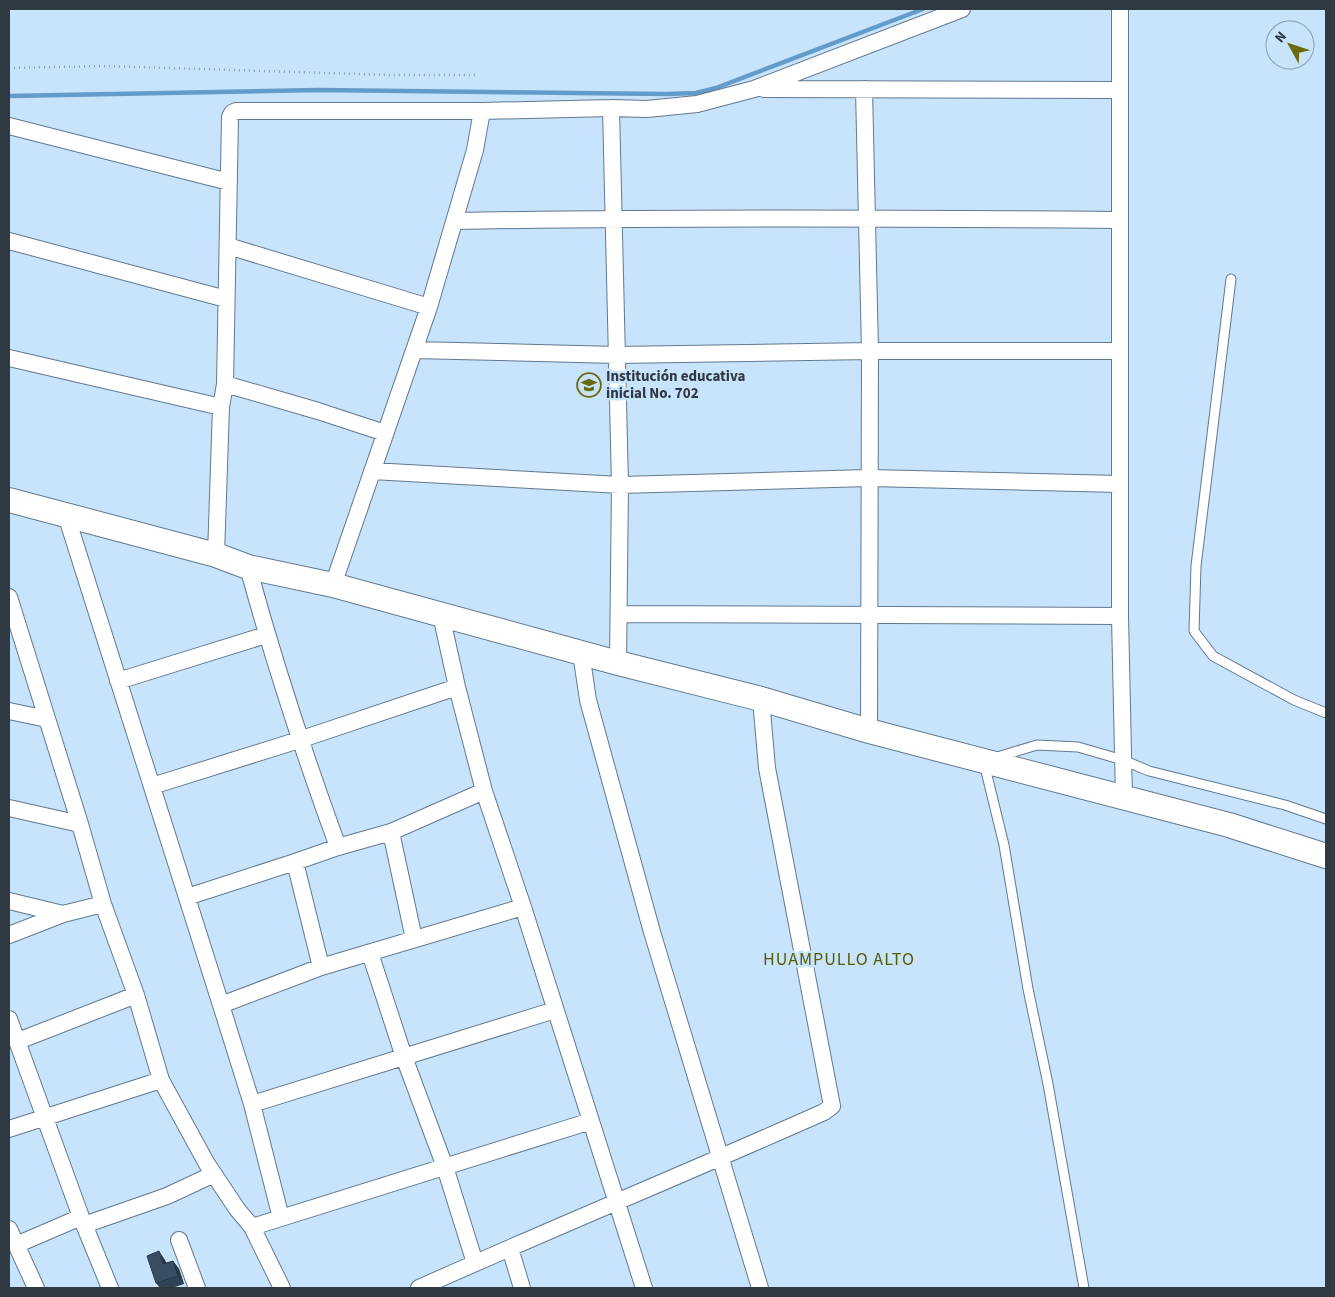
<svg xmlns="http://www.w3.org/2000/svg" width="1335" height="1297" font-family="'Source Sans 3',sans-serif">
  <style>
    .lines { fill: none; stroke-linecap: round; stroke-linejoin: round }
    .stream { stroke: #639bcb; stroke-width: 4.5 }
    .service-casing { stroke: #61798f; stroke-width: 11 }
    .minor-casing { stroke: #61798f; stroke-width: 18 }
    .secondary-casing { stroke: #61798f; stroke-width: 26 }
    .path { stroke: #899db0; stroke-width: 2.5; stroke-dasharray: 1 4; stroke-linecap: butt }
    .service { stroke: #fff; stroke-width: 9 }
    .minor { stroke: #fff; stroke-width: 16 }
    .secondary { stroke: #fff; stroke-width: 24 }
    .wall { fill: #304455 }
    .shaded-wall { fill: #273745 }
    .building { fill: #384f63; stroke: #273745 }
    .labels { text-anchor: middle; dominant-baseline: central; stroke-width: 5; stroke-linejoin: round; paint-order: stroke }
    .poi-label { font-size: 15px; font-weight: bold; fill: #2e3942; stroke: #c8e3fc; text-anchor: start }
    .quarter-label { font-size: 18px; letter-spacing: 1px; fill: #595b00; stroke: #c8e3fc }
  </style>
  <rect width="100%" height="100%" fill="#c8e3fc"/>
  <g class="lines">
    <path class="stream" d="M9 96 319 90 667 94 696 93 716 88 923 9"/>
    <g class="service-casing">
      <path id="service" d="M1231 279 1196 566 1194 631 1213 656 1294 700 1326 713
        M994 758 1037 745 1078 747 1123 760 1149 771 1285 805 1326 819
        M984 763 1004 845 1028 989 1048 1084 1084 1288"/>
    </g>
    <g class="minor-casing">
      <path id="minor" d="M1120 9V616L1124 799
        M764 89 1119 90
        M864 89 870 351 869 731
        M611 108 620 485 618 663
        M9 126 229 182
        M455 221C676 217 898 218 1119 220
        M9 241 226 299
        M228 246 429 307
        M414 350 617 355 870 351H1120
        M9 358 221 407
        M225 384 318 411 385 433
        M372 471 620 485 869 478 1120 484
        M66 515 221 1005 252 1104 281 1218
        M216 555 221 407 225 384 230 117 232 113 236 111H482L611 108 647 109 697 104 754 89 962 9
        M248 567C274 662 304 754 338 847
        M333 585 429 307 475 150 482 111
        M9 597 80 824 103 904 136 995 161 1080 207 1164 237 1209 252 1227 282 1288
        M619 614 1120 616
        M441 615 457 687 484 791 523 907 644 1288
        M581 653 588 700 652 932 760 1288
        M118 681 266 635
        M9 711 47 719
        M152 786 299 740 457 687
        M9 808 80 824
        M391 832 414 939
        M295 862 321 967
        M187 897 295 862 338 847 391 832 484 791
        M9 901 63 914
        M9 935 63 914 103 904
        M370 953 404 1057 445 1167 475 1263
        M221 1005 321 967 523 907
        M9 1019 81 1217 110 1288
        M18 1041 136 995
        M252 1104 555 1010
        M9 1129 161 1080
        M84 1225 167 1196 214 1174
        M252 1227 591 1121
        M9 1229 36 1288
        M179 1240 197 1288
        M16 1245 81 1217
        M510 1248 522 1288
        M419 1288C553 1228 689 1172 824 1112L832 1106 767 768 761 699"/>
    </g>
    <g class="secondary-casing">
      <path id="secondary" d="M9 500 216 555 248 567 333 585 618 663 761 699 869 731 1229 825 1326 856"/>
    </g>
    <path class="path" d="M9 68 105 66 391 75H476"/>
    <use href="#service" class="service"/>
    <use href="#minor" class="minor"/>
    <use href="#secondary" class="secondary"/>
  </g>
  <path class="wall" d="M165 1260 166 1263 173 1261 179 1269 184 1284 172 1288H160L156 1283Z"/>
  <path class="shaded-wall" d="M159 1251 165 1260 169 1272 163 1264Z
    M173 1261 179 1269 184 1284 178 1276Z"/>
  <path class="building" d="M159 1251 163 1264 173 1261 178 1276 156 1283 147 1256Z"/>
  <defs>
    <g id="school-ring" transform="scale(1.25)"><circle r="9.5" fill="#c8e3fc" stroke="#696b0c" stroke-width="1.5"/><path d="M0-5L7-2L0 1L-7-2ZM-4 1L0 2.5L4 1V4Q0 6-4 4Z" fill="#696b0c"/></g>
  </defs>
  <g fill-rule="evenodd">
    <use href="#school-ring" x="589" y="385"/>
  </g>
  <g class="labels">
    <g class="poi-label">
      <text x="606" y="376">Institución educativa<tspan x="606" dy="17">inicial No. 702</tspan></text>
    </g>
    <g class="quarter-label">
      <text x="839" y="959">HUAMPULLO ALTO</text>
    </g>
  </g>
  <rect width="1335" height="1297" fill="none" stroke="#2e3942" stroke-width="20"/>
  <g transform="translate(1290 45) rotate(310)"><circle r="24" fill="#c8e3fc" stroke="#8a9fb2"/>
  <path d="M0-4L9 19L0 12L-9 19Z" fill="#696b0c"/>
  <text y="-8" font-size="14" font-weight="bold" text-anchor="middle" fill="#2e3942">N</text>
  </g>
</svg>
